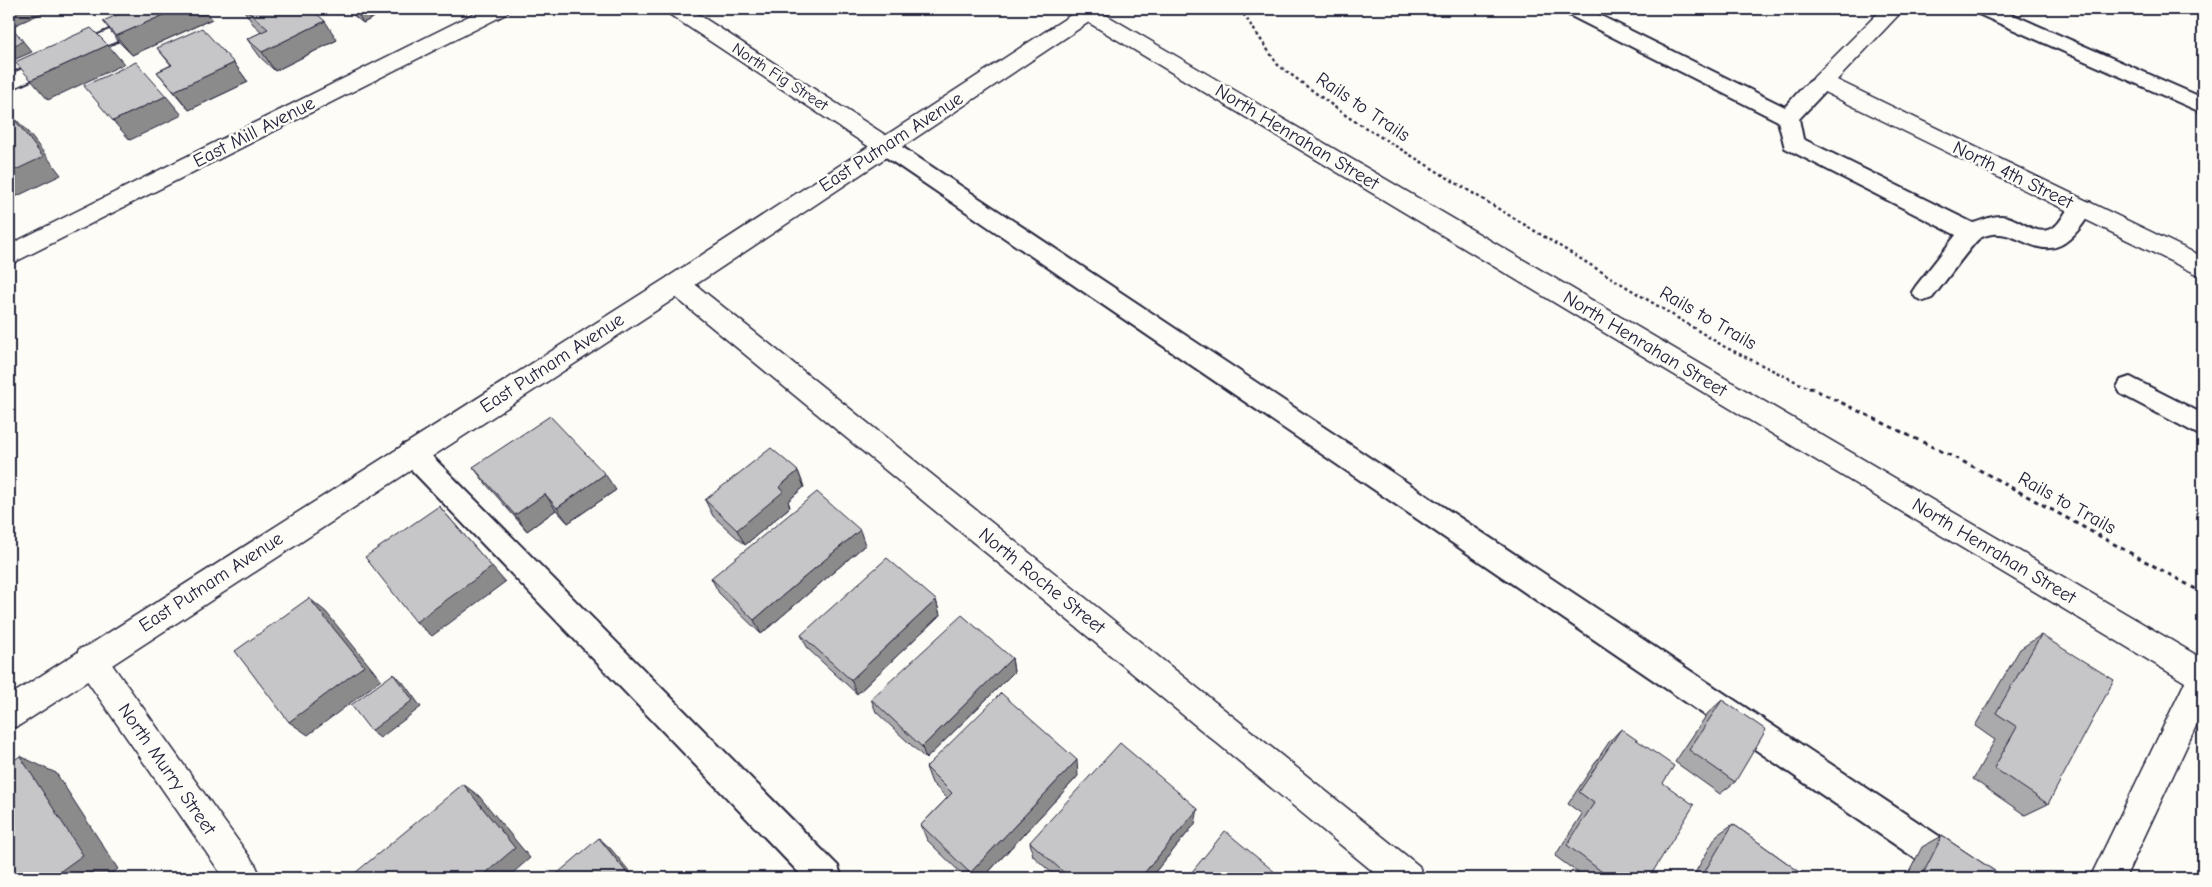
<svg xmlns="http://www.w3.org/2000/svg" width="2212" height="887" font-family="'Comic Neue',sans-serif">
  <style>
    .lines { fill: none; stroke-linecap: round; stroke-linejoin: round }
    .service-casing { stroke: #22223b; stroke-width: 4 }
    .minor-casing { stroke: #22223b; stroke-width: 3 }
    .tertiary-casing { stroke: #22223b; stroke-width: 3 }
    .path-far1 { stroke: #22223b; stroke-width: 2.5; stroke-dasharray: 3 3; stroke-linecap: butt }
    .path { stroke: #22223b; stroke-width: 3; stroke-dasharray: 4.5 4.5; stroke-linecap: butt }
    .service { fill: #fdfcf7; fill-rule: evenodd }
    .minor { fill: #fdfcf7; fill-rule: evenodd }
    .tertiary { fill: #fdfcf7; fill-rule: evenodd }
    .wall { fill: #aaaaac; stroke: #22223b }
    .shaded-wall { fill: #8b8b8c; stroke: #22223b }
    .building { fill: #c6c6c8; stroke: #22223b }
    .labels { text-anchor: middle; dominant-baseline: central; stroke-width: 5; stroke-linejoin: round; paint-order: stroke }
    .far-street-label { font-size: 16px; fill: #22223b; stroke: #fdfcf7 }
    .street-label { font-size: 19px; fill: #22223b; stroke: #fdfcf7 }
  </style>
  <rect width="100%" height="100%" fill="#fdfcf7"/>
  <filter id="ink" filterUnits="userSpaceOnUse"><feTurbulence type="fractalNoise" baseFrequency=".02" numOctaves="2"/><feDisplacementMap in="SourceGraphic" scale="10" xChannelSelector="R" yChannelSelector="G"/><feConvolveMatrix kernelMatrix="1 2 1 2 8 2 1 2 1" color-interpolation-filters="sRGB"/></filter>
  <g filter="url(#ink)">
    <g class="lines">
      <g class="service-casing">
        <path id="service" d="M156 9H182L179 13 9 90V75Z
          M1562 9H1587L1785 107C1797 95 1811 72 1829 77L1832 82 1829 87 1799 119 1803 139 1973 223C1981 221 1991 216 2000 216 2016 215 2032 235 2048 230 2067 225 2064 194 2090 202L2093 208C2046 291 2022 216 1980 238 1973 242 1940 289 1932 298L1924 301 1916 298 1912 292 1916 286 1956 235 1785 148 1778 121 1565 13Z
          M1973 9H2000L2203 98V113L1976 13Z
          M885 138 893 141 1984 866 1988 878H1944L877 151 874 146 877 141Z
          M2130 377 2203 414V437L2121 394 2117 387 2121 380Z
          M412 442 421 445 838 866 842 878H804L403 461 399 453 403 445Z"/>
      </g>
      <g class="minor-casing">
        <path id="minor" d="M483 9H509L506 14 9 265V245Z
          M666 9H690L893 140 896 146 893 152 885 154 877 152 669 14Z
          M1080 9H1096L2203 659V711L2125 878H2090L2185 682 1081 18 1078 13Z
          M1882 9H1904L1837 80 2203 257V277L1814 87 1811 82 1814 77Z
          M677 275 686 277 1419 866 1424 878H1381L668 291 664 284 668 277Z
          M90 645 101 649 256 866 261 878H224L79 669 75 659 79 649Z"/>
      </g>
      <g class="tertiary-casing">
        <path id="tertiary" d="M1080 9H1104L1101 14 686 291 20 725 9 729V696L668 277Z"/>
      </g>
      <path class="path-far1" d="M1240 9 1278 65 1348 117 1725 347 1811 389"/>
      <path class="path" d="M1809 387 1974 467 2203 593"/>
      <use href="#service" class="service"/>
      <use href="#minor" class="minor"/>
      <use href="#tertiary" class="tertiary"/>
    </g>
    <path class="wall" d="M243 9H311L337 40 275 71 261 58 247 39 262 32 253 24Z
      M346 9H390L363 23Z
      M212 19 132 55 118 41 103 21Z
      M157 48 234 63 248 82 189 110 157 72 171 65Z
      M473 467 616 490 568 523 556 510 527 531 486 484Z
      M798 471 804 487 788 501 790 507 745 545 713 516 705 500Z
      M865 545 761 634 719 593 711 578Z
      M936 600 940 615 857 694 808 649 801 635Z
      M2041 635 2048 804 2025 815 1973 779 1995 740 1975 726 2020 649Z
      M1012 658 1014 672 926 759 876 712 871 699Z
      M1722 700 1735 782 1720 794 1675 762 1708 713Z
      M1621 729 1663 783 1649 878H1585L1555 856 1582 814 1568 804 1609 742Z
      M926 767 1078 776 983 878H966L927 840 921 825 947 798 932 783Z
      M1195 824 1150 878H1057L1033 856 1030 842Z
      M1733 824 1808 878H1692L1717 835Z
      M1942 836 2005 878H1906L1922 847Z"/>
    <path class="shaded-wall" d="M9 9H51L11 27 32 52 9 62Z
      M177 9H205L212 19 132 55 116 36Z
      M355 9H390L363 23Z
      M325 21 337 40 275 71 262 52Z
      M108 45 124 64 48 100 31 80Z
      M234 63 248 82 189 110 174 91Z
      M166 96 182 115 130 140 113 121Z
      M9 112 27 131 61 175 9 200Z
      M798 471 804 487 788 501 790 507 745 545 737 530 779 487Z
      M605 474 616 490 568 523 557 508Z
      M545 494 556 510 527 531 515 515Z
      M439 506 505 582 432 636 416 622Z
      M860 530 865 545 761 634 754 620Z
      M309 598 326 612 381 680 308 735 289 722Z
      M936 600 940 615 857 694 851 680Z
      M1012 658 1014 672 926 759 922 747Z
      M393 674 402 681 421 707 380 738 371 731Z
      M20 756 56 773 118 869 106 878H51Z
      M1077 760 1078 776 983 878H972L970 873Z
      M463 784 479 796 530 858 507 878H480Z
      M1198 809 1195 824 1150 878H1140Z
      M599 838 611 849 635 878H631Z"/>
    <path class="building" d="M131 9H177L116 36 103 21Z
      M245 9H311L325 21 262 52 247 39 268 29Z
      M10 25 23 41 9 48V26Z
      M91 28 108 45 31 80 15 62Z
      M202 28 234 63 174 91 157 72 172 65 157 48Z
      M136 62 166 96 113 121 84 86Z
      M9 112 43 157 9 173Z
      M550 416 605 474 557 508 545 494 515 515 473 467Z
      M771 448 798 471 779 487 784 491 737 530 705 500Z
      M817 492 860 530 754 620 711 578Z
      M439 506 492 567 416 622 365 557Z
      M887 558 936 600 851 680 801 635Z
      M309 598 364 666 289 722 235 651Z
      M962 615 1012 658 922 747 871 699Z
      M2041 635 2114 680 2048 804 1994 768 2017 727 1996 713Z
      M393 674 413 700 371 731 351 705Z
      M1001 693 1077 760 970 873 921 825 952 793 926 767Z
      M1722 700 1766 730 1735 782 1689 750Z
      M1621 729 1674 766 1663 783 1694 805 1649 878H1610L1567 845 1594 803 1579 792Z
      M1120 743 1198 809 1140 878H1070L1030 842Z
      M20 756 83 855 51 878H9V764Z
      M463 784 515 848 480 878H359L355 873Z
      M1733 824 1808 878H1701Z
      M1225 831 1282 878H1187Z
      M1942 836 2005 878H1921Z
      M599 838 631 878H552Z"/>
  </g>
  <g class="labels">
    <g class="far-street-label">
      <text transform="translate(780 77) rotate(33)">North Fig Street</text>
    </g>
    <g class="street-label">
      <text transform="translate(1363 107) rotate(34)">Rails to Trails</text>
      <text transform="translate(254 132) rotate(-27)">East Mill Avenue</text>
      <text transform="translate(1297 137) rotate(31)">North Henrahan Street</text>
      <text transform="translate(891 142) rotate(-33)">East Putnam Avenue</text>
      <text transform="translate(2013 175) rotate(26)">North 4th Street</text>
      <text transform="translate(1708 318) rotate(30)">Rails to Trails</text>
      <text transform="translate(1645 344) rotate(31)">North Henrahan Street</text>
      <text transform="translate(552 363) rotate(-33)">East Putnam Avenue</text>
      <text transform="translate(2067 503) rotate(29)">Rails to Trails</text>
      <text transform="translate(1994 551) rotate(31)">North Henrahan Street</text>
      <text transform="translate(1042 581) rotate(39)">North Roche Street</text>
      <text transform="translate(211 582) rotate(-33)">East Putnam Avenue</text>
      <text transform="translate(167 769) rotate(55)">North Murry Street</text>
    </g>
  </g>
  <rect width="2212" height="887" fill="none" stroke="#fdfcf7" stroke-width="30"/>
  <rect x="15" y="15" width="2182" height="857" fill="none" stroke="#22223b" stroke-width="2" filter="url(#ink)"/>
</svg>
